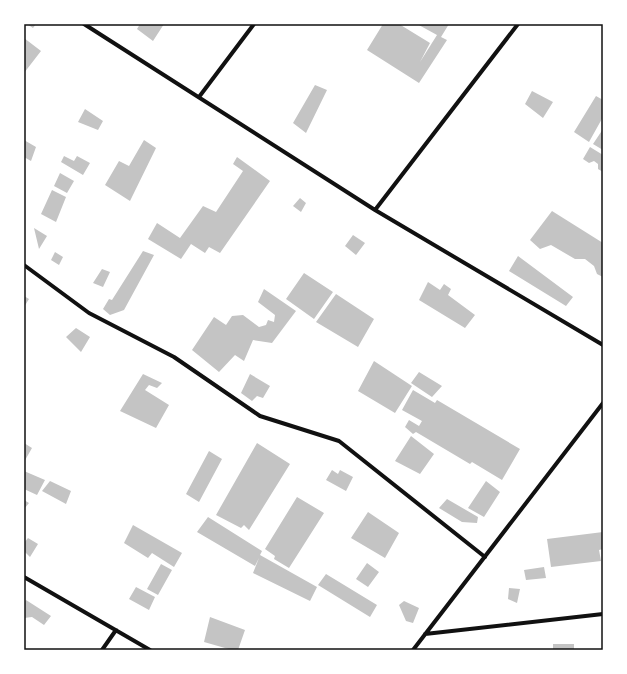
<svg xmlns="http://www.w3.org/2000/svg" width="627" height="674" font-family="Raleway,sans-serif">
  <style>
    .building { fill: #c4c4c4 }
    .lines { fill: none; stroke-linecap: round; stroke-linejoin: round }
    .minor { stroke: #111; stroke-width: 4 }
    .neatline { fill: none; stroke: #111; stroke-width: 1.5 }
  </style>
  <rect width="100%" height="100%" fill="#fff"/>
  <path class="building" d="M27 24H36L33 28Z
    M140 24H164L153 41 137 29Z
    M383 24H399L430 43 420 62 437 35 417 24H449L441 37 447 40 419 83 367 50Z
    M24 38 41 51 24 73Z
    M315 85 327 90 306 133 293 123Z
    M532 91 553 102 543 118 525 104Z
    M596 96 603 100V117L589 142 574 132Z
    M85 109 103 121 98 130 78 122Z
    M603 129V150L593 144Z
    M24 140 36 147 31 161 24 157Z
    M144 140 156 148 130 201 105 185 119 161 129 166Z
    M590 147 603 155V172L598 169V164L594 161 589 163 583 159Z
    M64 156 74 161 77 156 90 163 83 175 61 162Z
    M237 157 270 181 220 253 209 247 205 253 191 244 181 259 148 239 157 223 180 238 203 206 216 212 243 171 233 164Z
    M60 173 74 181 67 193 54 186Z
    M52 190 66 197 56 222 41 214Z
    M300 198 306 203 301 212 293 206Z
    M552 211 603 243V277L597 274 594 266 585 259H575L551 245 540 249 530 240Z
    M34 228 47 236 39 249Z
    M353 235 365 243 356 255 345 246Z
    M143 251 154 255 124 310 110 315 103 309 109 299 112 300Z
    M55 252 63 257 59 265 51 260Z
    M518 256 573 297 566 306 509 271Z
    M102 269 110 272 103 287 93 283Z
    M304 273 333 292 314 319 286 299Z
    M428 282 440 290 444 284 451 289 448 295 475 315 465 328 419 300Z
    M264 289 296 311 272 343 253 340 244 361 235 355 219 372 192 350 214 317 226 325 232 316 243 315 259 327 266 325 268 320 274 322 275 315 258 302Z
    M336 294 374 319 358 347 316 322Z
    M24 296 29 299 24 307Z
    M76 328 90 337 81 352 66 337Z
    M374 361 412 386 395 413 358 391Z
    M419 372 442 386 432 397 411 383Z
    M143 374 162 383 157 388 149 385 145 390 169 405 156 428 120 411Z
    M250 374 270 386 263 398 257 396 252 401 241 393Z
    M413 390 435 403 437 400 520 449 502 480 472 462 470 464 416 432 413 434 405 427 409 420 419 426 422 421 402 410Z
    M411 436 434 454 420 474 395 461Z
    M24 443 32 448 24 462Z
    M257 443 290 464 249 530 244 525 241 528 216 515Z
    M209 451 222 459 199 502 186 494Z
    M332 470 338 474 340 470 353 477 346 491 326 480Z
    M24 471 45 480 37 495 24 489Z
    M50 481 71 491 66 504 42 491Z
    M486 481 500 492 484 517 468 508Z
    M297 497 324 513 289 568 274 559 275 556 265 549Z
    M447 499 478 517 477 523 462 522 439 508Z
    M24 500 29 503 24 509Z
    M368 512 399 533 385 558 351 538Z
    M208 517 262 551 260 555 317 587 310 601 253 573 259 558 255 566 197 532Z
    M133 525 182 553 174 567 152 553 148 558 124 543Z
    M603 532V549L599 550 601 561 551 567 547 539Z
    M28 538 38 544 30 557 24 551V543Z
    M367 563 379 572 368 587 356 579Z
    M161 564 172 570 158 595 147 589Z
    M544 567 546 578 526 580 524 570Z
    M326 574 377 605 370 617 318 585Z
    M136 587 155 597 149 610 129 599Z
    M509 588 520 589 517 603 508 599Z
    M26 600 51 616 44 625 32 617 24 618V603Z
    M404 601 419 608 413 623 406 621 399 605Z
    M210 617 245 630 238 650H232L204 642Z
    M553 644H574V650H553Z"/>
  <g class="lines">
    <path class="minor" d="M84 24 375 210 603 345
      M199 97 254 24
      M375 210 518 24
      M24 265 89 313 174 357 260 416 339 441 485 557
      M24 577 150 650
      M425 634 603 614
      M102 650 116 630
      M413 650 603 403"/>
  </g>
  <rect width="627" height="674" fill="none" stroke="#ffffff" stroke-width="50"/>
  <rect x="25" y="25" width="577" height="624" class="neatline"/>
</svg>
